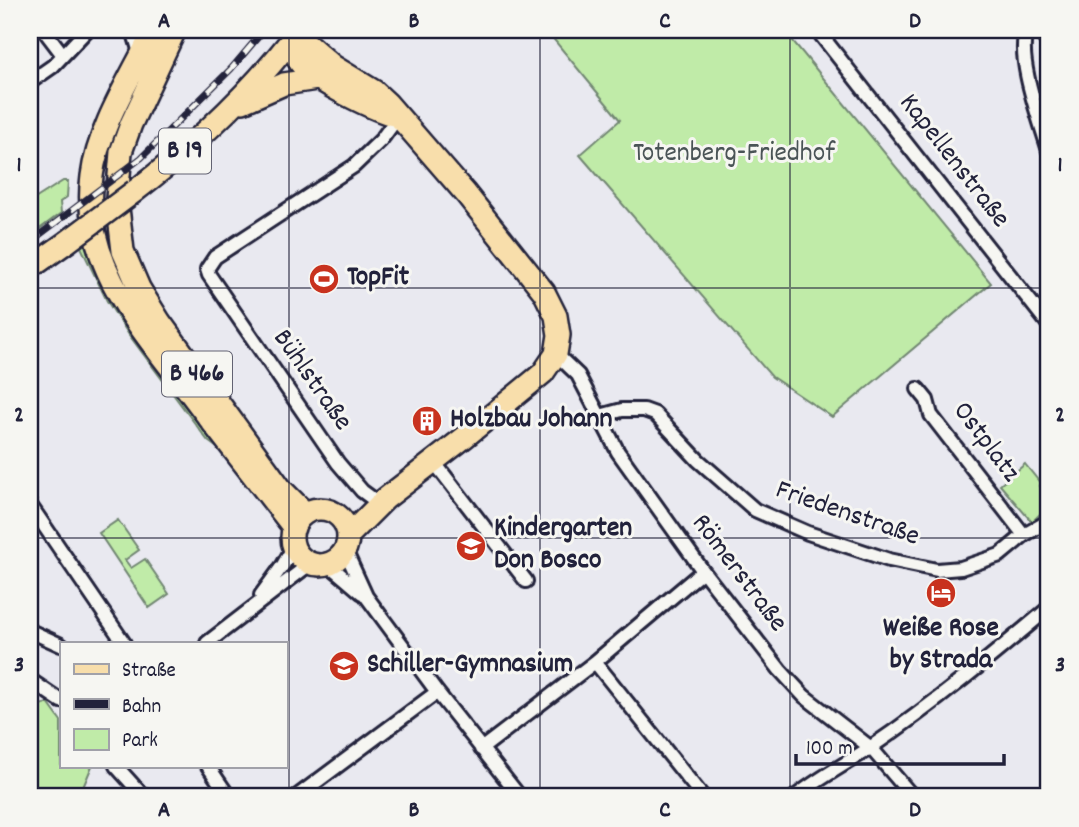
<svg xmlns="http://www.w3.org/2000/svg" width="1079" height="827" font-family="Dekko,sans-serif">
  <style>
    .green { fill: #c0eba8; stroke: #718672; stroke-width: 2 }
    .lines { fill: none; stroke-linecap: round; stroke-linejoin: round }
    .street-casing { stroke: #22223b; stroke-width: 18 }
    .primary-casing { stroke: #22223b; stroke-width: 26 }
    .street { stroke: #f6f6f2; stroke-width: 12 }
    .primary { stroke: #f8deab; stroke-width: 21 }
    .rail-casing { stroke: #22223b; stroke-width: 7 }
    .rail { stroke: #f6f6f2; stroke-width: 4.5; stroke-dasharray: 13; stroke-linecap: butt }
    .primary-bridge-casing { stroke: #22223b; stroke-width: 26; stroke-linecap: butt }
    .primary-bridge { stroke: #f8deab; stroke-width: 21 }
    .grid { fill: none; stroke: #22223b; stroke-width: 2; stroke-opacity: 0.55 }
    .labels { text-anchor: middle; dominant-baseline: central; stroke-width: 6; stroke-linejoin: round; paint-order: stroke }
    .shield { fill: #f6f6f2; stroke: #626272; stroke-width: 2 }
    .shield-label { font-size: 26px; font-weight: bold; fill: #22223b }
    .park-label { font-size: 28px; fill: #4a5456; stroke: #f6f6f2 }
    .street-label { font-size: 28px; fill: #22223b; stroke: #f6f6f2 }
    .poi-label { font-size: 28px; font-weight: bold; fill: #22223b; stroke: #f6f6f2; text-anchor: start }
    .neatline { fill: none; stroke: #22223b; stroke-width: 2.5 }
    .grid-label { font-size: 23px; text-anchor: middle; font-weight: bold; fill: #22223b }
  </style>
  <rect width="100%" height="100%" fill="#e9e9f0"/>
  <filter id="ink" filterUnits="userSpaceOnUse"><feTurbulence type="fractalNoise" baseFrequency=".0143" numOctaves="2"/><feDisplacementMap in="SourceGraphic" scale="14" xChannelSelector="R" yChannelSelector="G"/><feConvolveMatrix kernelMatrix="1 2 1 2 8 2 1 2 1" color-interpolation-filters="sRGB"/></filter>
  <g filter="url(#ink)">
    <path class="green" d="M546 30H784L991 283 832 417 772 377 580 155 620 120Z
      M63 181H68L67 197 60 202 61 213 30 236V202Z
      M85 244 107 292 243 467 208 441 129 335 107 301 81 247Z
      M1025 464 1041 484 1039 486 1049 498V505L1032 522 1000 485Z
      M118 520 139 550 125 560 131 568 145 559 169 594 149 608 99 533Z
      M48 703 61 721V766H92L79 797H30V707Z"/>
    <g class="lines">
      <g class="street-casing">
        <path id="street" d="M44 30 63 55
          M133 30 141 56
          M817 30 1049 325
          M1027 30C1015 56 1041 123 1049 151
          M1038 30 1049 43
          M30 82 53 66 87 30
          M556 354 578 375 618 452 703 571 780 670 804 696 871 748 913 797
          M918 389 927 400 931 415 1024 535
          M600 416 622 410H644L655 414 698 460 755 510 808 533 889 560 937 570 961 568 1000 555 1024 535 1049 521
          M434 462 526 581
          M377 502 362 491 338 463 209 275 207 269 215 257 354 166 381 140 398 117
          M30 505 124 643
          M345 550 366 596 437 692 520 797
          M328 564 362 593
          M261 595 283 565 294 546
          M30 631 61 645
          M207 643 311 563
          M595 662 703 797
          M30 680 61 701
          M481 749 595 662 703 571
          M116 766 144 797
          M208 766 229 797
          M296 797 437 692
          M795 797C819 778 846 764 871 747 933 705 992 656 1049 608
          M1046 797 1049 795"/>
      </g>
      <g class="primary-casing">
        <path id="primary" d="M154 30C133 74 98 127 92 176 80 264 144 332 193 397 226 441 260 484 294 528
          M175 30 131 124 121 152 117 199 123 251 139 288 160 322 282 490 305 513
          M296 34 333 66 374 91 387 103 466 194 544 292 556 316 559 335 556 354 543 373 465 437 385 499 348 536
          M296 34C296 43 295 53 299 61 307 78 373 109 393 115
          M243 102 284 84 317 79
          M135 191C196 144 252 92 299 30
          M30 268 67 242
          M292 537a28 28 0 1 1 56 0a28 28 0 1 1-56 0Z"/>
      </g>
      <use href="#street" class="street"/>
      <use href="#primary" class="primary"/>
      <g class="rail-casing">
        <path id="rail" d="M30 242 141 158 231 69 264 30"/>
      </g>
      <use href="#rail" class="rail"/>
      <g class="primary-bridge-casing">
        <path id="primary-bridge" d="M67 242 135 191"/>
      </g>
      <use href="#primary-bridge" class="primary-bridge"/>
    </g>
  </g>
  <path class="grid" d="M289 30V797M540 30V797M790 30V797M30 288H1049M30 538H1049"/>
  <defs>
    <g id="stadium-disc" transform="scale(1.575)"><circle r="9.5" fill="#c8321e" stroke="#f6f6f2"/><path d="M0-5a6.5 5 0 1 0 0 10a6.5 5 0 1 0 0-10ZM-3.5-1.8h7v3.6h-7Z" fill="#fff"/></g>
    <g id="building-disc" transform="scale(1.575)"><circle r="9.5" fill="#c8321e" stroke="#f6f6f2"/><path d="M-4-6H4V6H1V3H-1V6H-4ZM-2.5-4.3h1.7v1.8h-1.7ZM.8-4.3h1.7v1.8H.8ZM-2.5-1h1.7V.8h-1.7ZM.8-1h1.7V.8H.8Z" fill="#fff"/></g>
    <g id="school-disc" transform="scale(1.575)"><circle r="9.5" fill="#c8321e" stroke="#f6f6f2"/><path d="M0-5L7-2L0 1L-7-2ZM-4 1L0 2.5L4 1V4Q0 6-4 4Z" fill="#fff"/></g>
    <g id="hotel-disc" transform="scale(1.575)"><circle r="9.5" fill="#c8321e" stroke="#f6f6f2"/><path d="M-6-4.5h1.5V1H6V5H4.5V3h-9V5H-6ZM-4 0a1.8 1.8 0 1 1 3.6 0ZM.5 0V-2.5h3Q6-2.5 6 0Z" fill="#fff"/></g>
  </defs>
  <g fill-rule="evenodd">
    <use href="#stadium-disc" x="324" y="279"/>
    <use href="#building-disc" x="427" y="421"/>
    <use href="#school-disc" x="471" y="546"/>
    <use href="#hotel-disc" x="941" y="593"/>
    <use href="#school-disc" x="344" y="666"/>
  </g>
  <g class="labels">
    <g class="shield">
      <rect x="159" y="128.5" width="52" height="45" rx="5"/>
      <rect x="162" y="351.5" width="70" height="45" rx="5"/>
    </g>
    <g class="shield-label">
      <text x="185" y="151">B 19</text>
      <text x="197" y="374">B 466</text>
    </g>
    <g class="park-label">
      <text x="734" y="155">Totenberg-Friedhof</text>
    </g>
    <g class="street-label">
      <text transform="translate(953 162) rotate(52)">Kapellenstraße</text>
      <text transform="translate(311 381) rotate(55)">Bühlstraße</text>
      <text transform="translate(985 443) rotate(53)">Ostplatz</text>
      <text transform="translate(847 515) rotate(19)">Friedenstraße</text>
      <text transform="translate(738 574) rotate(53)">Römerstraße</text>
    </g>
    <g class="poi-label">
      <text x="347" y="279">TopFit</text>
      <text x="450" y="421">Holzbau Johann</text>
      <text x="494" y="530">Kindergarten<tspan x="494" dy="32">Don Bosco</tspan></text>
      <text x="941" y="630" text-anchor="middle">Weiße Rose<tspan x="941" dy="32">by Strada</tspan></text>
      <text x="367" y="666">Schiller-Gymnasium</text>
    </g>
  </g>
  <rect width="1079" height="827" fill="none" stroke="#f6f6f2" stroke-width="77"/>
  <rect x="60" y="642" width="228" height="126" fill="#f6f6f2" stroke="#a1a1a9" stroke-width="2"/>
  <rect x="74" y="664" width="35" height="10" fill="#f8deab" stroke="#a1a1a9" stroke-width="2"/>
  <text x="122" y="676" font-size="21" fill="#22223b">Straße</text>
  <rect x="74" y="699" width="35" height="10" fill="#22223b" stroke="#a1a1a9" stroke-width="2"/>
  <text x="122" y="712" font-size="21" fill="#22223b">Bahn</text>
  <rect x="74" y="729" width="35" height="21" fill="#c0eba8" stroke="#a1a1a9" stroke-width="2"/>
  <text x="122" y="746" font-size="21" fill="#22223b">Park</text>
  <path d="M796 754v10h208v-10" fill="none" stroke="#22223b" stroke-width="3.5"/>
  <text x="806" y="754" font-size="21" fill="#22223b" stroke="#f6f6f2" stroke-width="5" paint-order="stroke">100 m</text>
  <rect x="38" y="38" width="1002" height="750" class="neatline"/>
  <g class="grid-label">
    <text x="164" y="27">A</text>
    <text x="414" y="27">B</text>
    <text x="665" y="27">C</text>
    <text x="915" y="27">D</text>
    <text x="19" y="171">1</text>
    <text x="1060" y="171">1</text>
    <text x="19" y="421">2</text>
    <text x="1060" y="421">2</text>
    <text x="19" y="671">3</text>
    <text x="1060" y="671">3</text>
    <text x="164" y="816">A</text>
    <text x="414" y="816">B</text>
    <text x="665" y="816">C</text>
    <text x="915" y="816">D</text>
  </g>
</svg>
